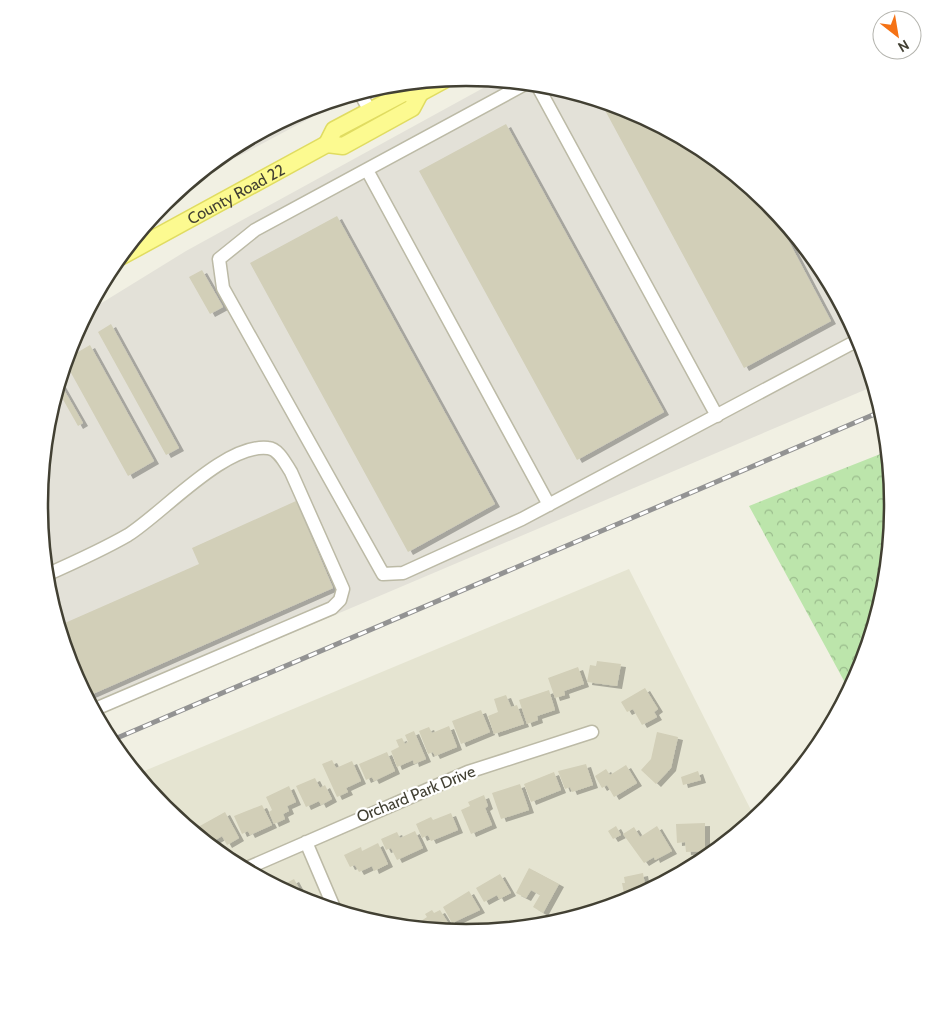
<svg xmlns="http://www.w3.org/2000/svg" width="932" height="1010" font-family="Cabin,sans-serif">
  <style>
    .residential { fill: #e5e4d1 }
    .industrial { fill: #e3e1d8 }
    .forest { fill: url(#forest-crowns) }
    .building { fill: #d2cfb8; filter: url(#shadow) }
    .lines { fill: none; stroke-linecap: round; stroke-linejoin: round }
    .minor-casing { stroke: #bcbaa6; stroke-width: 15 }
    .major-casing { stroke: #e0dc61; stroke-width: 19 }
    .minor { stroke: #fff; stroke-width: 12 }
    .major { stroke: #fcfa90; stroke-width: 16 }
    .rail-casing { stroke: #939393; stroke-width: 5 }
    .rail { stroke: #fff; stroke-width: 3; stroke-dasharray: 9; stroke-linecap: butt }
    .labels { text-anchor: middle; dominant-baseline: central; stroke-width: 4.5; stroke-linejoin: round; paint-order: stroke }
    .street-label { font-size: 16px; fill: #424033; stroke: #fff }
    .rim { fill: none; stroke: #424033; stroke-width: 2.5 }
  </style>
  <defs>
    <pattern id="forest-crowns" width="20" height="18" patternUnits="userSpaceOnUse" patternTransform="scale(1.25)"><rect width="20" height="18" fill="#bce5ab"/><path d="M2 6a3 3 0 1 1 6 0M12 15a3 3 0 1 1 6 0" fill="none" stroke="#9abb8c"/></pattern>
    <filter id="shadow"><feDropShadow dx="5" dy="3" stdDeviation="0" flood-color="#0004"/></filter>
  </defs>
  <rect width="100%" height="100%" fill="#f1f0e3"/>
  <path class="residential" d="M629 569 755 818 703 860 629 900 549 924 466 932 382 924 302 900 228 860 164 807 137 774Z"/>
  <path class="industrial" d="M496 81 550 86 630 110 768 203 821 268 861 342 874 386 97 716 71 668 47 588 39 505 47 421 71 341 87 312 186 251Z
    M353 95 303 122 186 184 229 150 303 110Z"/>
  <path class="forest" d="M888 451C890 469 893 487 893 505 894 562 876 640 849 690L749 506Z"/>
  <path class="building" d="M600 101 630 110 704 150 768 202 831 321 744 368Z
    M506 124 664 412 577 460 419 171Z
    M337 216 495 504 408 552 250 263Z
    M202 270 223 307 210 314 189 277Z
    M111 324 179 448 166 455 98 332Z
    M90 345 154 461 128 476 65 362 66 359Z
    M59 381 83 423 78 426 57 389Z
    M296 501 333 588 86 697 71 668 58 626 199 564 192 548Z
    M597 661 621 664 617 686 587 682 590 665 596 666Z
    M578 667 584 684 564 691 565 695 555 698 548 678Z
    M645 688 658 709 654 712 657 717 642 725 633 709 627 712 621 702Z
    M549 690 555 710 537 716 538 720 527 724 519 700Z
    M506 695 511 707 517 705 524 724 494 734 488 716 498 712 494 699Z
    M481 710 490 732 461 744 452 721Z
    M449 726 457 747 435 756 433 752 428 754 419 731 429 727 432 733Z
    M414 731 426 759 414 764 413 760 397 767 391 751 399 747 396 740 402 738 405 744 408 742 405 735Z
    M657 732 678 737 671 768 656 784 641 770 651 759Z
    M387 752 395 771 374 781 372 777 366 780 359 764Z
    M332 760 336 768 352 761 361 781 346 788 348 792 337 797 322 764Z
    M586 764 593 785 572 792 570 787 565 789 558 771Z
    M626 765 637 783 614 797 607 785 602 788 595 776 606 769 610 775Z
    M698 771 701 780 683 785 681 777Z
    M554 772 561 790 531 802 524 784Z
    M315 778 320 788 325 785 332 799 321 805 319 801 306 807 296 786Z
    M520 784 529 810 501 819 492 793Z
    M289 786 296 802 287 806 289 811 283 814 285 819 274 824 269 812 272 810 266 797Z
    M484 795 488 806 485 808 492 825 471 834 461 810 470 806 468 802Z
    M262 805 272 825 250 835 248 831 242 834 234 816Z
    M225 812 239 838 227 845 222 836 209 844 198 827Z
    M451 813 458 830 431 841 428 835 422 838 416 824 431 817 433 820Z
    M705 823V851L686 852 685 842 677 843 676 824Z
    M616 826 621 835 613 839 608 831Z
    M657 826 672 851 655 860 654 857 644 863 623 834 634 827 640 837Z
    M415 831 423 848 397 860 391 848 386 850 381 839 397 832 400 838Z
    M378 843 388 864 374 871 372 866 359 872 355 865 350 867 344 855 361 847 362 851Z
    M529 868 559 884 543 913 533 907 540 895 531 890 526 898 516 893Z
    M643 873 646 891 625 899 622 883H625L624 877Z
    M500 874 511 893 499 899 497 895 484 902 476 888Z
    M294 879 306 901 279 887Z
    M469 891 480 910 452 923 443 907Z
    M432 910 434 913 440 910 450 926 443 930 425 928 421 921 427 917 425 914Z
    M571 916V917L551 923V918Z"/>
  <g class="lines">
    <g class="minor-casing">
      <path id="minor" d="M525 84 255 230 219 259 223 288 383 574 403 573 522 519 860 339
        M537 85 717 416
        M360 93 370 111
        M367 170 549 505
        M46 575C73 563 102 550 128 535 163 513 225 443 268 448 279 449 285 463 291 472L343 589 340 600 332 608 93 710
        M306 842 335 910
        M245 869 468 772 592 732"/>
    </g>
    <g class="major-casing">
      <g id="major">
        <path d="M327 144 334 130 404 93H420L444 80"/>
        <path id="s1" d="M120 257 327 144 343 146 412 108 420 93"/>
      </g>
    </g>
    <use href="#minor" class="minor"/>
    <use href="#major" class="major"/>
    <g class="rail-casing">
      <path id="rail" d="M110 741 882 411"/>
    </g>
    <use href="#rail" class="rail"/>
  </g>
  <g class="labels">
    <g class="street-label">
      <text stroke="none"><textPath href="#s1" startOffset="132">County Road 22</textPath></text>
      <text transform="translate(416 794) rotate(-22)">Orchard Park Drive</text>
    </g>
  </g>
  <path d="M0 0H932V1010H0ZM466 86H466A418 418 0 0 1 884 504V506A418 418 0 0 1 466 924H466A418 418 0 0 1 48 506V504A418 418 0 0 1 466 86Z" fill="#fff" fill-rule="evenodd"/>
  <path class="rim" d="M466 86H466A418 418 0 0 1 884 504V506A418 418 0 0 1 466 924H466A418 418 0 0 1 48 506V504A418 418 0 0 1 466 86Z"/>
  <g transform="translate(897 35) rotate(149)"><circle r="24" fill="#ffffff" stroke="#b3b3ad"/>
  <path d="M0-4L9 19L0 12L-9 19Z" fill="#f57215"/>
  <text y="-8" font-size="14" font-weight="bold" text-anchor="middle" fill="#424033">N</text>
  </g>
</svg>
